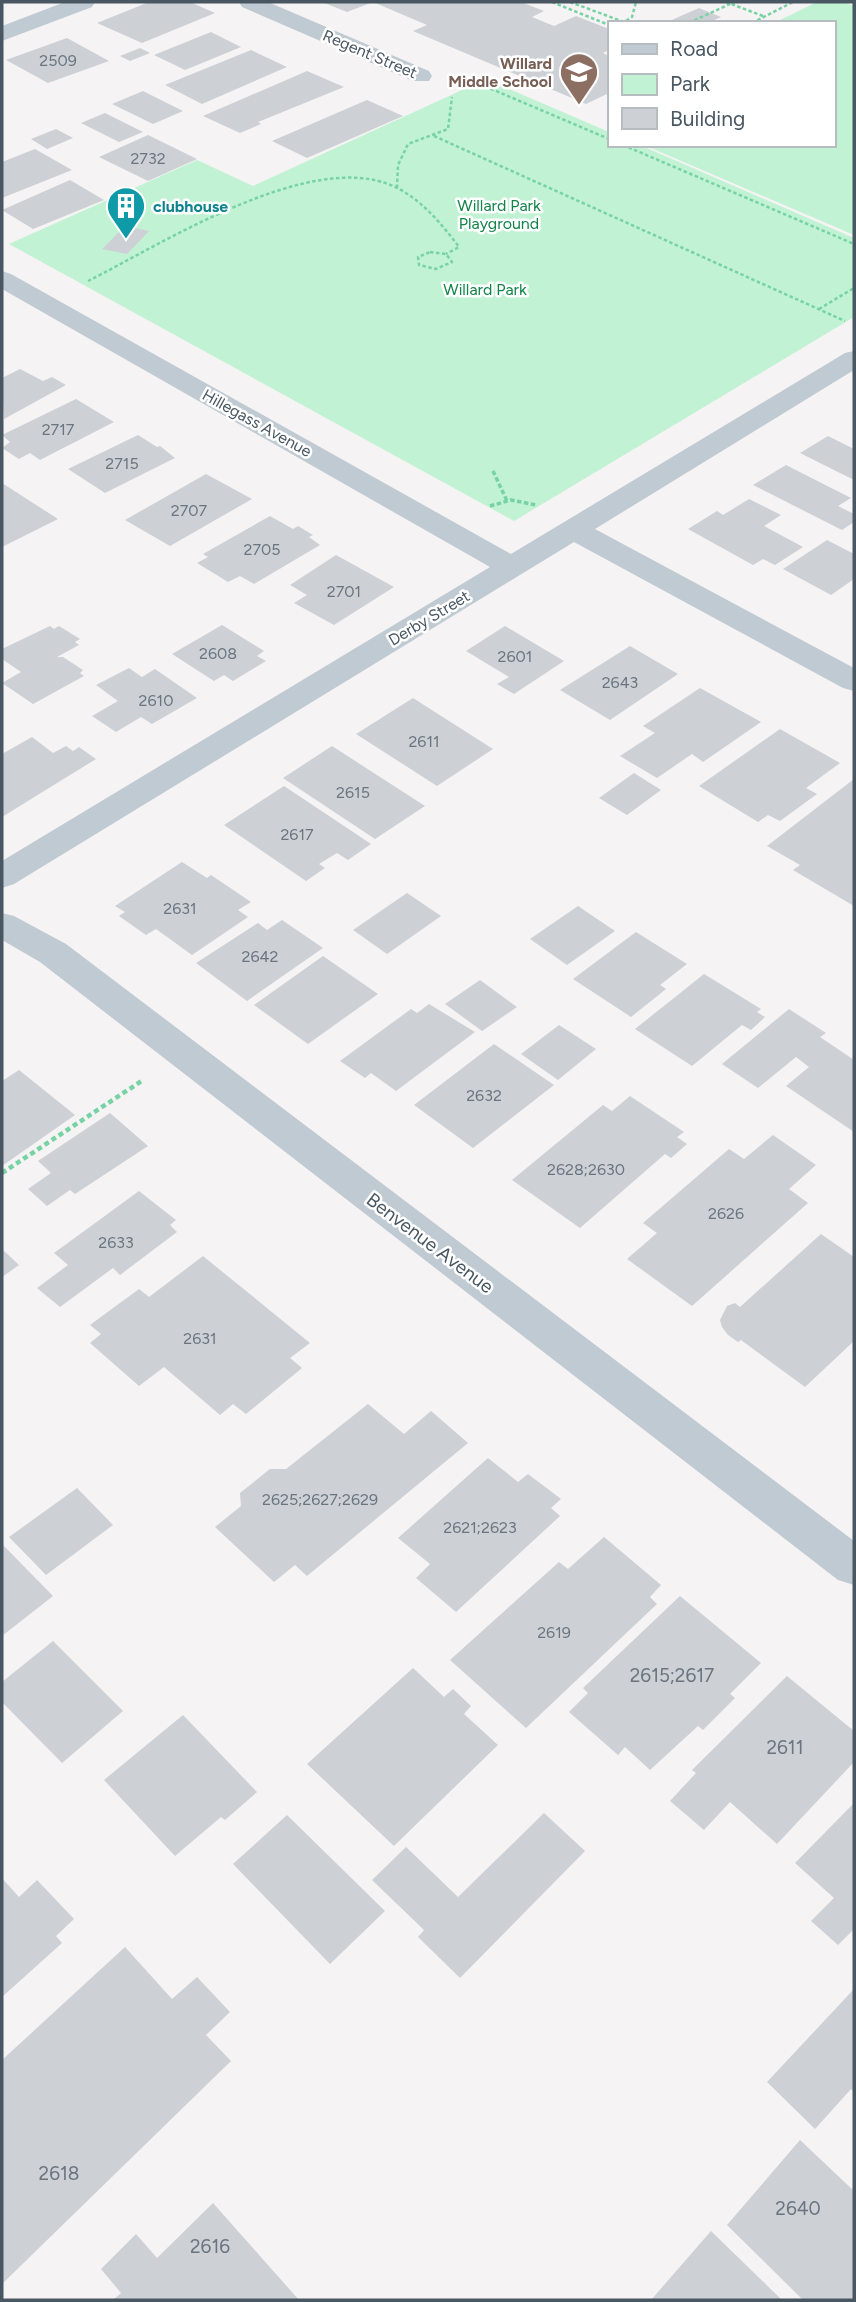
<svg xmlns="http://www.w3.org/2000/svg" width="856" height="2302" font-family="Figtree,sans-serif">
  <style>
    .green { fill: #c1f2d3 }
    .building { fill: #cdd0d5 }
    .lines { fill: none; stroke-linecap: round; stroke-linejoin: round }
    .path-far2 { stroke: #77d3a4; stroke-width: 2.5; stroke-dasharray: 3.5 2.5; stroke-linecap: butt }
    .path-far1 { stroke: #77d3a4; stroke-width: 3.5; stroke-dasharray: 4.5 2.5; stroke-linecap: butt }
    .path { stroke: #77d3a4; stroke-width: 4.5; stroke-dasharray: 5 3.5; stroke-linecap: butt }
    .minor { fill: #c0cad2; fill-rule: evenodd }
    .labels { text-anchor: middle; dominant-baseline: central; stroke-width: 5; stroke-linejoin: round; paint-order: stroke }
    .far-street-label { font-size: 16px; fill: #495762; stroke: #fff }
    .number-label { font-size: 16px; fill: #6a757f }
    .far-education-label { font-size: 16px; font-weight: bold; fill: #785e54; stroke: #fff; text-anchor: end }
    .far-park-label { font-size: 16px; fill: #138349; stroke: #fff }
    .far-culture-label { font-size: 16px; font-weight: bold; fill: #0d838f; stroke: #fff; text-anchor: start }
    .street-label { font-size: 19px; fill: #495762; stroke: #fff }
    .near-number-label { font-size: 19px; fill: #6a757f }
  </style>
  <rect width="100%" height="100%" fill="#f5f3f3"/>
  <path class="green" d="M817 2H844L854 6V235L644 145H833V23H774Z
    M486 79 609 132V145H640L854 238V317L514 521 9 244 197 160 253 186Z"/>
  <path class="building" d="M149 2H190L215 13 142 43 97 23Z
    M322 2H373L347 12Z
    M373 2H521L544 11 532 17 554 26 576 16 609 29V50L603 53 609 56V93L586 104 413 31 427 25Z
    M699 8 721 17 708 23H665Z
    M211 32 241 47 185 70 154 55Z
    M67 38 109 61 48 83 6 60Z
    M140 48 150 53 130 61 120 56Z
    M251 50 287 67 202 104 165 85Z
    M307 71 344 87 258 122 261 124 240 133 203 116Z
    M143 91 183 111 153 124 112 104Z
    M367 100 403 116 307 158 272 141Z
    M105 113 143 132 119 142 81 123Z
    M56 129 73 138 47 149 31 139Z
    M148 135 197 159 148 181 99 157Z
    M35 149 72 170 2 198V162Z
    M70 180 104 200 33 229 2 210Z
    M125 226 149 231 127 254 102 249Z
    M20 369 43 381 52 377 66 385 4 419 2 378Z
    M76 399 114 422 40 460 30 453 19 459 2 448 10 442 2 435Z
    M138 435 157 447 160 446 175 458 105 493 68 469Z
    M828 436 854 449V480L800 453Z
    M786 465 851 498 838 506 854 514V522L842 530 753 485Z
    M206 474 252 499 170 546 125 520Z
    M2 483 58 519 2 547Z
    M749 499 781 515 764 526 803 547 775 565 763 559 753 565 688 529 717 511 723 515Z
    M270 516 293 529 298 526 313 535 309 537 320 545 254 584 240 576 228 582 197 563 208 557 203 554Z
    M827 540 854 554V579L831 595 783 569Z
    M336 555 394 587 334 625 294 603 307 595 290 585Z
    M222 625 264 651 257 656 266 661 233 681 224 675 214 681 172 654Z
    M50 626 54 629 59 626 80 639 75 642 79 645 57 657H63L83 670 80 673 84 676 33 704 2 683 21 672 2 659V649Z
    M505 626 564 661 514 694 497 684 509 677 466 651Z
    M630 646 678 674 610 720 560 690Z
    M129 668 142 677 155 669 197 698 152 724 141 717 116 732 92 716 118 701 96 685Z
    M700 688 761 722 703 762 692 754 657 778 620 756 655 733 643 726Z
    M413 698 493 749 437 786 356 734Z
    M780 729 840 763 806 788 817 794 780 821 768 815 758 822 699 786Z
    M32 737 53 753 66 746 73 751 79 747 96 759 2 817V754Z
    M332 746 425 806 375 839 283 778Z
    M634 773 661 790 627 815 599 798Z
    M854 779V906L793 870 800 865 767 846Z
    M284 786 371 844 348 860 337 853 319 864 325 868 306 881 224 825Z
    M182 862 207 878 211 875 251 902 238 910 248 917 192 955 156 929 146 935 119 916 125 912 115 906Z
    M407 893 441 916 387 954 353 930Z
    M578 906 615 931 567 965 530 939Z
    M282 920 323 948 247 1001 196 963 258 923 267 930Z
    M636 932 687 964 660 985 666 989 631 1017 573 979Z
    M323 956 378 994 308 1044 254 1005Z
    M704 974 761 1009 757 1012 765 1017 751 1030 742 1025 692 1066 635 1029Z
    M480 980 517 1007 482 1031 445 1004Z
    M429 1004 475 1032 396 1091 371 1073 365 1078 340 1061 411 1009 417 1013Z
    M789 1009 826 1033 820 1037 854 1060V1132L786 1086 809 1067 796 1057 758 1088 722 1064Z
    M559 1025 596 1049 558 1080 521 1054Z
    M494 1044 554 1085 473 1148 414 1105Z
    M19 1070 75 1115 2 1166V1081Z
    M630 1096 684 1132 677 1137 687 1144 671 1158 665 1154 580 1228 512 1180 603 1105 612 1111Z
    M110 1113 148 1146 75 1194 70 1190 47 1206 28 1189 51 1173 38 1161Z
    M773 1135 816 1165 789 1189 808 1203 692 1306 627 1259 657 1233 643 1223 729 1149 744 1159Z
    M139 1191 176 1220 170 1225 177 1232 120 1275 113 1268 60 1307 37 1288 68 1265 54 1253Z
    M821 1234 854 1257V1341L805 1387 741 1340 738 1342 728 1335 722 1327 720 1320 727 1306 735 1303 740 1307Z
    M2 1249 19 1265 2 1277Z
    M203 1256 310 1343 290 1358 302 1368 246 1414 233 1404 220 1415 164 1367 139 1386 90 1343 101 1334 90 1325 139 1289 149 1297Z
    M368 1404 404 1434 431 1411 468 1443 307 1576 295 1565 274 1582 215 1527 241 1506 240 1493 270 1469H286Z
    M488 1458 518 1482 528 1474 561 1499 551 1508 560 1516 456 1612 416 1578 430 1564 398 1538Z
    M77 1488 113 1525 46 1575 9 1537Z
    M604 1537 661 1585 650 1597 657 1604 526 1728 450 1660 559 1562 568 1569Z
    M2 1544 53 1596 2 1636Z
    M680 1596 761 1663 730 1694 735 1698 703 1730 698 1726 650 1770 625 1747 618 1755 569 1712 588 1693 583 1688Z
    M53 1641 123 1711 62 1763 2 1702V1682Z
    M413 1668 444 1697 453 1689 471 1706 464 1714 498 1745 394 1846 307 1764Z
    M787 1676 854 1731V1762L777 1844 730 1802 704 1830 670 1801 696 1773 692 1770Z
    M183 1715 257 1792 225 1820 221 1817 175 1856 104 1780Z
    M854 1803V1929L838 1945 811 1921 834 1898 795 1863Z
    M544 1813 585 1851 460 1978 418 1937 424 1930 372 1880 406 1847 458 1897Z
    M287 1815 385 1911 330 1964 233 1864Z
    M2 1878 19 1897 37 1880 74 1919 56 1936 62 1943 2 1997Z
    M125 1947 172 1999 197 1977 230 2012 206 2035 231 2061 2 2284V2060Z
    M854 1989V2092L851 2089 815 2129 767 2082Z
    M800 2140 854 2191V2300H803L727 2225Z
    M213 2203 299 2300H113L121 2293 101 2269 136 2234 157 2258Z
    M711 2231 782 2300H651Z"/>
  <g class="lines">
    <path class="path-far2" d="M552 2 609 25
      M570 2 624 22 632 17 636 2
      M726 2 763 16
      M689 23 734 2
      M752 23 793 2
      M456 80 475 82 609 139
      M434 136 845 321
      M623 145 854 244
      M397 188 398 165 408 144 448 129 452 97
      M430 252 446 254 452 262 436 269 419 265 418 257Z
      M88 281C162 244 310 149 393 186 420 198 441 223 459 247L446 254
      M819 309 854 288"/>
    <path class="path-far1" d="M493 471 507 501
      M490 506 511 500 536 505"/>
    <path class="path" d="M2 1173 143 1080"/>
    <path class="minor" d="M65 2H95L92 7 2 41V26Z
      M239 2H268L429 71 432 76 429 81H413L242 7Z
      M2 271 11 274 511 554 845 353 854 351V370L595 529 854 668V691L843 688 574 542 14 884 2 888V861L490 567 2 289Z
      M2 913 14 916 66 944 854 1541V1585L838 1580 40 962 2 940Z"/>
  </g>
  <defs>
    <g id="school-pin" transform="scale(2.0125)"><path d="M0 17L-7.5 6A9.5 9.5 0 1 1 7.5 6Z" fill="#8d6e63" stroke="#fff"/><path d="M0-5L7-2L0 1L-7-2ZM-4 1L0 2.5L4 1V4Q0 6-4 4Z" fill="#fff"/></g>
    <g id="building-pin" transform="scale(2.0125)"><path d="M0 17L-7.5 6A9.5 9.5 0 1 1 7.5 6Z" fill="#0f9aa8" stroke="#fff"/><path d="M-4-6H4V6H1V3H-1V6H-4ZM-2.5-4.3h1.7v1.8h-1.7ZM.8-4.3h1.7v1.8H.8ZM-2.5-1h1.7V.8h-1.7ZM.8-1h1.7V.8H.8Z" fill="#fff"/></g>
  </defs>
  <g fill-rule="evenodd">
    <use href="#school-pin" x="579" y="72"/>
    <use href="#building-pin" x="126" y="206"/>
  </g>
  <g class="labels">
    <g class="far-street-label">
      <text transform="translate(370 54) rotate(23)">Regent Street</text>
      <text transform="translate(257 423) rotate(29)">Hillegass Avenue</text>
      <text transform="translate(429 618) rotate(-31)">Derby Street</text>
    </g>
    <g class="number-label">
      <text x="58" y="60">2509</text>
      <text x="148" y="158">2732</text>
      <text x="58" y="429">2717</text>
      <text x="122" y="463">2715</text>
      <text x="189" y="510">2707</text>
      <text x="262" y="549">2705</text>
      <text x="344" y="591">2701</text>
      <text x="218" y="653">2608</text>
      <text x="515" y="656">2601</text>
      <text x="620" y="682">2643</text>
      <text x="156" y="700">2610</text>
      <text x="424" y="741">2611</text>
      <text x="353" y="792">2615</text>
      <text x="297" y="834">2617</text>
      <text x="180" y="908">2631</text>
      <text x="260" y="956">2642</text>
      <text x="484" y="1095">2632</text>
      <text x="586" y="1169">2628;2630</text>
      <text x="726" y="1213">2626</text>
      <text x="116" y="1242">2633</text>
      <text x="200" y="1338">2631</text>
      <text x="320" y="1499">2625;2627;2629</text>
      <text x="480" y="1527">2621;2623</text>
      <text x="554" y="1632">2619</text>
    </g>
    <g class="far-education-label">
      <text x="552" y="63">Willard<tspan x="552" dy="18">Middle School</tspan></text>
    </g>
    <g class="far-park-label">
      <text x="499" y="205">Willard Park<tspan x="499" dy="18">Playground</tspan></text>
      <text x="485" y="289">Willard Park</text>
    </g>
    <g class="far-culture-label">
      <text x="153" y="206">clubhouse</text>
    </g>
    <g class="street-label">
      <text transform="translate(430 1243) rotate(37)">Benvenue Avenue</text>
    </g>
    <g class="near-number-label">
      <text x="672" y="1675">2615;2617</text>
      <text x="785" y="1747">2611</text>
      <text x="59" y="2173">2618</text>
      <text x="798" y="2208">2640</text>
      <text x="210" y="2246">2616</text>
    </g>
  </g>
  <rect width="856" height="2302" fill="none" stroke="#495762" stroke-width="7"/>
  <rect x="608" y="21" width="228" height="126" fill="#ffffff" stroke="#b6bcc0" stroke-width="2"/>
  <rect x="622" y="44" width="35" height="10" fill="#c0cad2" stroke="#b6bcc0" stroke-width="2"/>
  <text x="670" y="56" font-size="21" fill="#495762">Road</text>
  <rect x="622" y="74" width="35" height="21" fill="#c1f2d3" stroke="#b6bcc0" stroke-width="2"/>
  <text x="670" y="91" font-size="21" fill="#495762">Park</text>
  <rect x="622" y="108" width="35" height="21" fill="#cdd0d5" stroke="#b6bcc0" stroke-width="2"/>
  <text x="670" y="126" font-size="21" fill="#495762">Building</text>
</svg>
